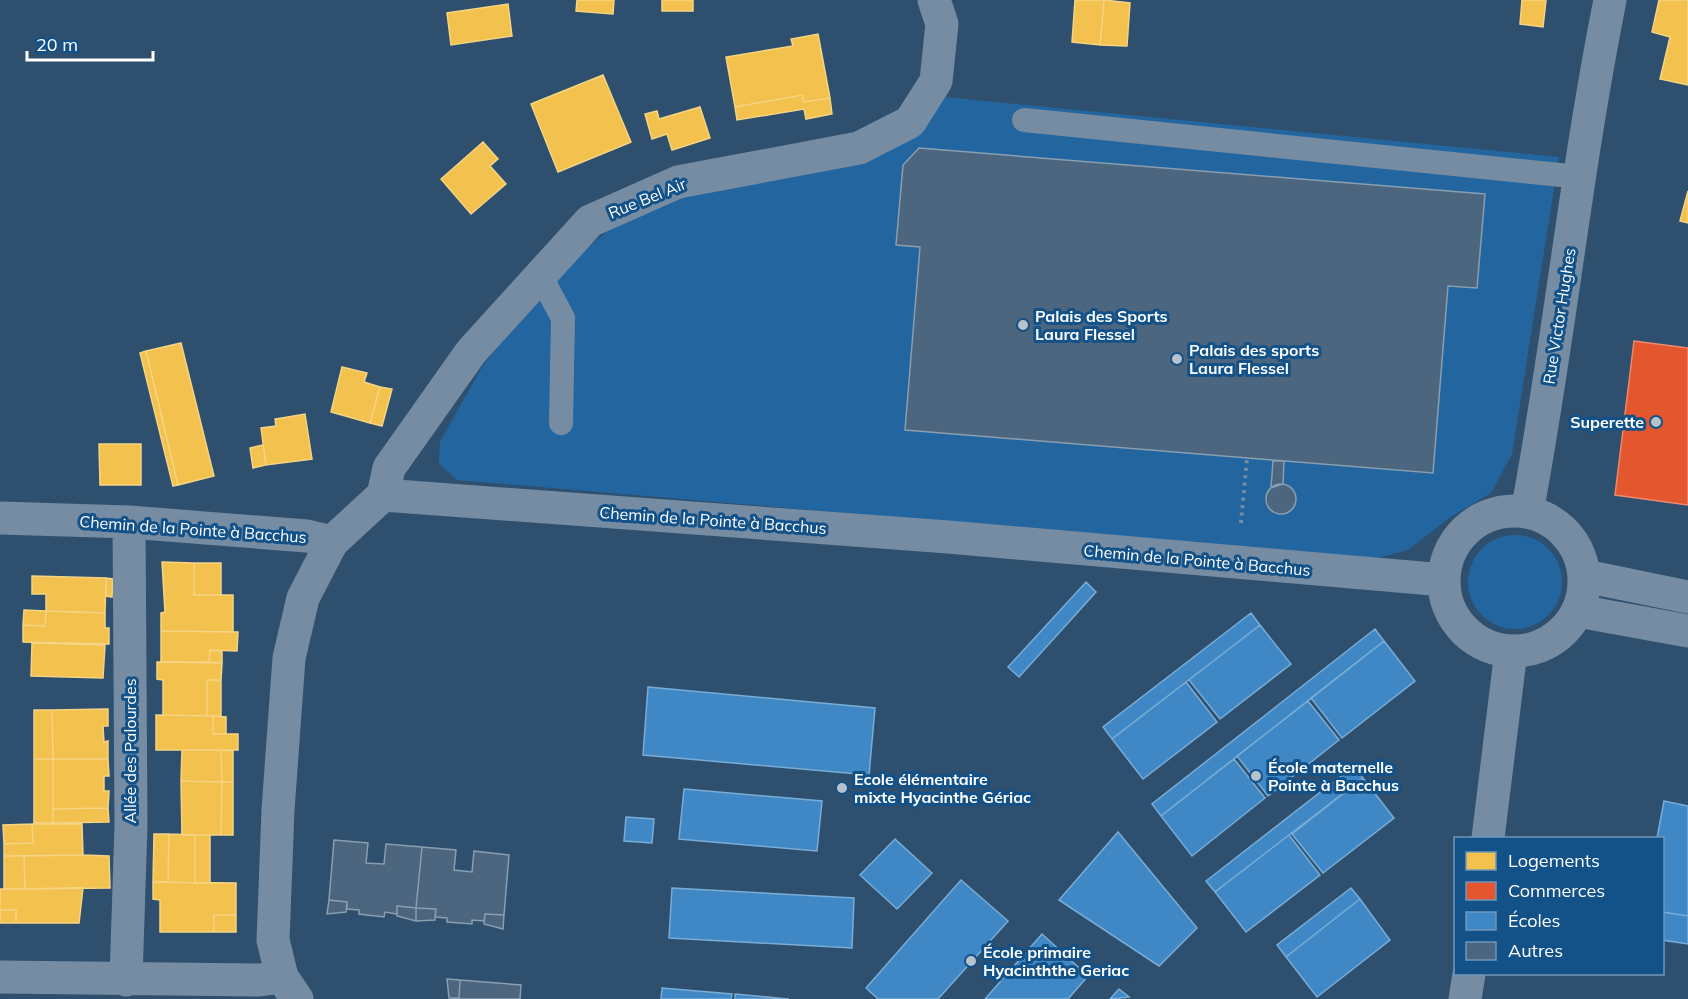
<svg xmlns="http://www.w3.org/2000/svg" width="1688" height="999" font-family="Mulish,sans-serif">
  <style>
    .green { fill: #23669f }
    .homes { fill: #f2c14e; stroke: #f6d483; stroke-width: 1.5 }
    .shops { fill: #e4572e; stroke: #ec896d; stroke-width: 1.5 }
    .schools { fill: #3f88c5; stroke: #79acd6; stroke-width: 1.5 }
    .building { fill: #4b667e; stroke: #899eb1; stroke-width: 1.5 }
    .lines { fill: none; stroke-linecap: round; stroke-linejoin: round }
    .path { stroke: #758ca3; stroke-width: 4; stroke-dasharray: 3 4.5; stroke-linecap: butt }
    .service { stroke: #758ca3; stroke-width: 24 }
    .minor { stroke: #758ca3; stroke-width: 33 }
    .poi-dot { fill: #b6c2cc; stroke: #135189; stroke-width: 2 }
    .labels { text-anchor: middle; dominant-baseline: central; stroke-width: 6; stroke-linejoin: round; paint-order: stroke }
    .street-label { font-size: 16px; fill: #fff; stroke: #135189 }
    .poi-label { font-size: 16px; font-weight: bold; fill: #fff; stroke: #135189; text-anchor: start }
  </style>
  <rect width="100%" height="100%" fill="#2e506e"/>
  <path class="green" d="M945 97 1559 157 1512 454 1491 493 1449 518 1408 550 1377 558 457 480 439 464 440 442 482 367 546 283 619 221 696 185 872 156Z
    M1468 582a47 47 0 1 1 94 0a47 47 0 1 1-94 0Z"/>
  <path class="homes" d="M577 0H614L613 14 576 11Z
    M662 0H693V11H662Z
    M1075 0H1104L1100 45 1072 42Z
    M1104 0 1130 3 1127 46 1100 45Z
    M1522 0H1546L1543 27 1520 24Z
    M1659 0H1688V85L1660 79 1670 37 1652 32Z
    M508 4 512 36 451 45 447 13Z
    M818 34 830 98 804 102 802 95 735 107 726 57 793 46 791 39Z
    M603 75 631 142 558 172 531 104Z
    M802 95 804 102 830 98 832 114 806 119 804 109 737 120 735 107Z
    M700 107 710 138 672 150 667 134 652 139 645 114 657 111 659 119Z
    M483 142 498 159 490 166 506 184 471 214 441 179Z
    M1688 191V223L1680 221Z
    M181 343 214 476 178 485 146 351Z
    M146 351 178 485 173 486 140 353Z
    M342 367 367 373 364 382 380 387 370 423 331 412Z
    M380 387 392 389 382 426 370 423Z
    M305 414 312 459 266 465 261 428 276 426 275 419Z
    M99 444H141V485H100Z
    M263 445 266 465 253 468 250 448Z
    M162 562 194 563V595H233V632L161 631V613L165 612Z
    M194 563H221V595H194Z
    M32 576 106 578 105 613 46 611V594H32Z
    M106 578 113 579 112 597 106 596Z
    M24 610 46 611 45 626 23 625Z
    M46 611 105 613V628H109V644L23 642V625L45 626Z
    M161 631 238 632 237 651 210 650 209 662H161Z
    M32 643 105 645 103 678 31 676Z
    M210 650 222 651V663L209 662Z
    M157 662 222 663 221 680H207V716L163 715V680L157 679Z
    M207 680H221V716H207Z
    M108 709V726H103L104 742 108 741V759H53L52 710Z
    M34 710H52L53 759H34Z
    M156 715 213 716V734H238V750H156Z
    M213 716 226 717V734H213Z
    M182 750H221L222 782 181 781Z
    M221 750 233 751V782H222Z
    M34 759H53V823H34Z
    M53 759H108L109 776H104V791H109L108 808 53 809Z
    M181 781 222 782 221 835H182Z
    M222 782H233V835H221Z
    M108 808 109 822 53 823V809Z
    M32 824 33 843 4 844 3 825Z
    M32 824H82L83 855 4 856V844L33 843Z
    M154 834H169L168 882H153Z
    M169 834 195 835V883L168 882Z
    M195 835H210V883H195Z
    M83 855 109 856 110 888 25 889 24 856Z
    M4 856H24L25 889H4Z
    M153 882 236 883V915H214V932H160V900L153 899Z
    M83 888 79 923H16V910H0V889Z
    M0 910H16V923H0Z
    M214 915H236V932H214Z"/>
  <path class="shops" d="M1634 341 1688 348V505L1615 495Z"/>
  <path class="schools" d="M1086 582 1096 592 1019 677 1008 667Z
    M1251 613 1260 625 1112 739 1103 727Z
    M1260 625 1291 664 1220 719 1189 680Z
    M1375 629 1384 641 1161 816 1152 804Z
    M1384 641 1415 681 1342 738 1311 698Z
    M1186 682 1217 722 1143 779 1112 739Z
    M648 687 875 708 869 775 643 755Z
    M1308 701 1339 740 1268 796 1237 756Z
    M1234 759 1265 798 1192 856 1161 816Z
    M1354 766 1363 778 1215 892 1206 881Z
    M1363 778 1394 818 1323 873 1292 834Z
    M684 789 822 801 817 851 679 839Z
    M1664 801 1688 806V916L1662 912V838H1657Z
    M626 817 654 819 652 843 624 841Z
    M1118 832 1197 928 1159 966 1059 900Z
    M1289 835 1320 875 1246 932 1215 892Z
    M895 839 932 873 897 909 860 875Z
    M961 880 1008 921 938 999H878L866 988Z
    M672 888 854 898 852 948 669 938Z
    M1351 888 1360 899 1286 957 1277 945Z
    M1360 899 1390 940 1317 997 1286 957Z
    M1662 912 1688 916V944L1662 940Z
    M1042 934 1088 976 1068 999H985Z
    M662 988 732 994 731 999H661Z
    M1119 989 1129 997 1110 999Z
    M735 994 789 999H735Z"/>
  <path class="building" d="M919 148 1485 194 1477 288 1448 286 1433 473 905 430 920 247 896 245 903 165Z
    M1273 461H1284L1283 484 1271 488Z
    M1266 499a15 15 0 1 1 30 0a15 15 0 1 1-30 0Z
    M334 840 368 843 366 863 384 864 386 844 422 847 416 908 397 906V914L385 912 384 917 359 914V910L347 909V902L329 900Z
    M422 847 456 850 454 870 472 872 474 851 509 855 504 915 485 914 484 921 472 920V924L447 922V918L435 917 436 909 416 908Z
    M329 900 347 902 346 912 327 914Z
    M397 906 416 908V921L397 916Z
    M416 908 436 909 435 920 416 921Z
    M485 914 504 915 503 929 484 924Z
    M447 979 460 980 459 998H449Z
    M460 980 521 985 520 999H451L459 998Z"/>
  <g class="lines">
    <path class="path" d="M1241 523 1247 458"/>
    <path class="service" d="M1024 120 1580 177
      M540 275 563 318 561 423"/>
    <path class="minor" d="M383 495 389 468 471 352 590 221 678 182 859 148 910 122 936 81 942 24 934 0
      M1444 581a70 70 0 1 1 140 0a70 70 0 1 1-140 0Z
      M1527 512C1559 342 1576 170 1610 0
      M0 518 129 522 307 536 332 542 383 495 948 537 1444 580
      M1585 576 1688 597
      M1578 611 1688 631
      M1488 838 1511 651
      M0 977 259 980 282 977
      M126 980 131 825 129 522
      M297 999 282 977 273 940 278 810 289 658 303 598 332 542
      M1465 999 1469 974"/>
  </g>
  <g class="poi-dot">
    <circle cx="1023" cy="325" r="6"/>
    <circle cx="1177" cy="359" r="6"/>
    <circle cx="1656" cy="422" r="6"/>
    <circle cx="1256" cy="776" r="6"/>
    <circle cx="842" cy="788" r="6"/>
    <circle cx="971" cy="961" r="6"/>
  </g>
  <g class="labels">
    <g class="street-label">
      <text transform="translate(647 198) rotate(-22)">Rue Bel Air</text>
      <text transform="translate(1559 316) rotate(-81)">Rue Victor Hughes</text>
      <text transform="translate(713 520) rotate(4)">Chemin de la Pointe à Bacchus</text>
      <text transform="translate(193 529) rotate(4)">Chemin de la Pointe à Bacchus</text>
      <text transform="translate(1197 560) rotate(5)">Chemin de la Pointe à Bacchus</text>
      <text transform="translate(130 751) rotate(-90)">Allée des Palourdes</text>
    </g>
    <g class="poi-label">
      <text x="1035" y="316">Palais des Sports<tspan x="1035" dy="18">Laura Flessel</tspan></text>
      <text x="1189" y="350">Palais des sports<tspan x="1189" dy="18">Laura Flessel</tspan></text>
      <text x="1644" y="422" text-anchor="end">Superette</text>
      <text x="1268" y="767">École maternelle<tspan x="1268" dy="18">Pointe à Bacchus</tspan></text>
      <text x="854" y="779">Ecole élémentaire<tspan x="854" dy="18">mixte Hyacinthe Gériac</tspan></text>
      <text x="983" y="952">École primaire<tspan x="983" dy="18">Hyacinththe Geriac</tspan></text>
    </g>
  </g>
  <rect x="1454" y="837" width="210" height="138" fill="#135189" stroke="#7197b8" stroke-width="1.5"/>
  <rect x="1466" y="852" width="30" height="18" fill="#f2c14e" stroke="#7197b8" stroke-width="1.5"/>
  <text x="1508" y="867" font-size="18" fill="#ffffff">Logements</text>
  <rect x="1466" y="882" width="30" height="18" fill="#e4572e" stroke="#7197b8" stroke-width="1.5"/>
  <text x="1508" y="897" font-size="18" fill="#ffffff">Commerces</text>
  <rect x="1466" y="912" width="30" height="18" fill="#3f88c5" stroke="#7197b8" stroke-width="1.5"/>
  <text x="1508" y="927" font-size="18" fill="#ffffff">Écoles</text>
  <rect x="1466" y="942" width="30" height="18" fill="#4b667e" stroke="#7197b8" stroke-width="1.5"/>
  <text x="1508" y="957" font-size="18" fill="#ffffff">Autres</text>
  <path d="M27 51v9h126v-9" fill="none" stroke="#ffffff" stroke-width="3"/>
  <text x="36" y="51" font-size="18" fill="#ffffff" stroke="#135189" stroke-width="4.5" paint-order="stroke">20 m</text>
</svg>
